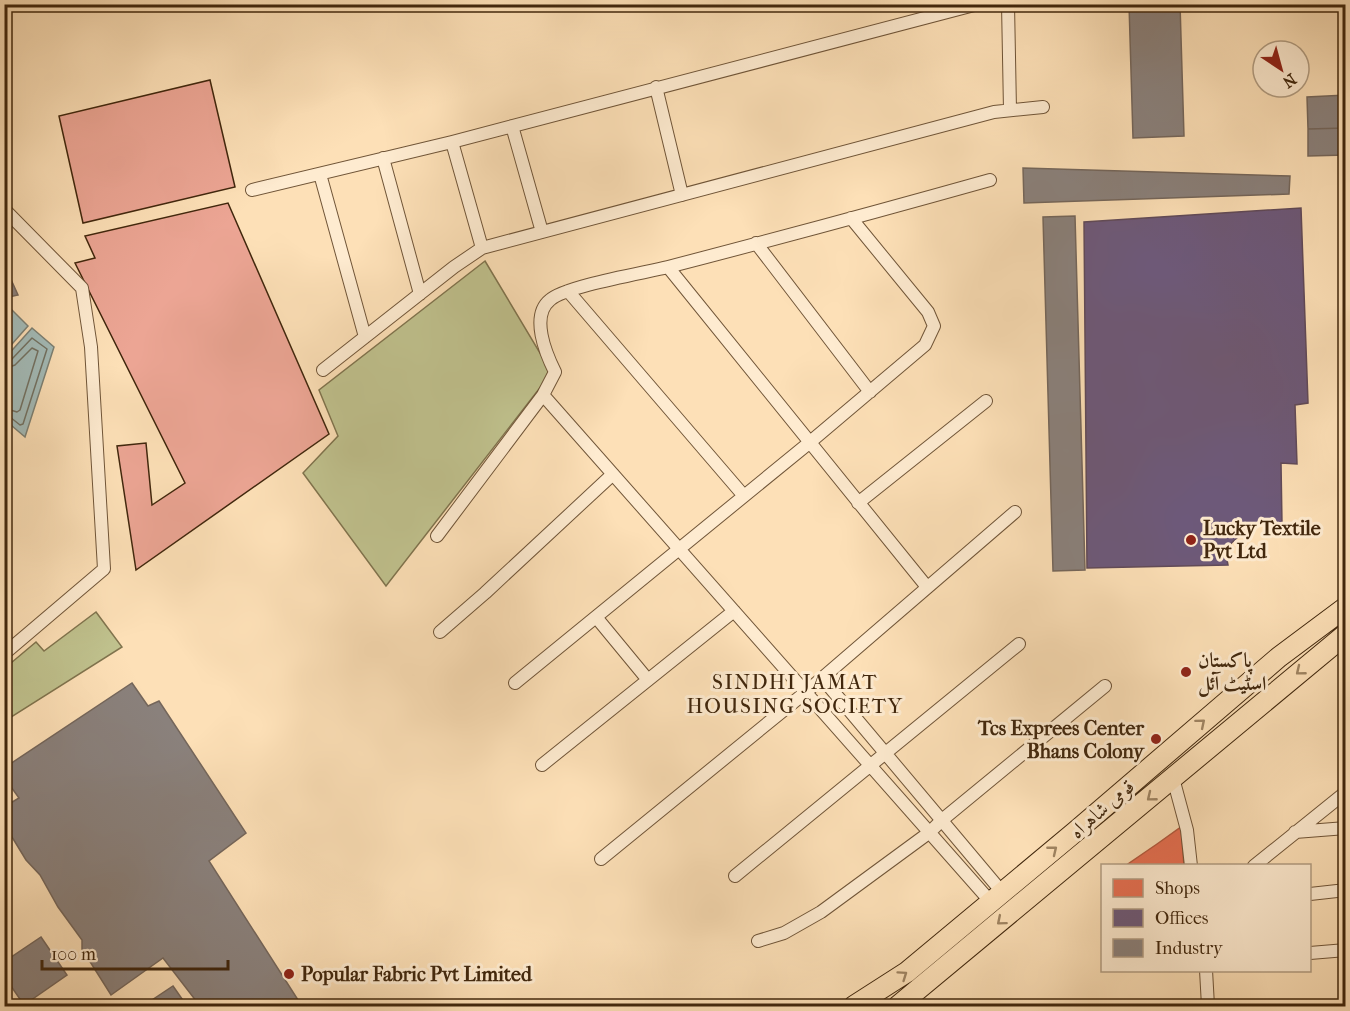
<svg xmlns="http://www.w3.org/2000/svg" width="1350" height="1011" font-family="'IM FELL French Canon',Amiri,serif">
  <style>
    .green { fill: #c0c28e; stroke: #80744e; stroke-width: 1.5 }
    .water { fill: #a3bbb8; stroke: #7c8074; stroke-width: 1.5 }
    .shops { fill: #e76f51; stroke: #b5593d; stroke-width: 1.5 }
    .offices { fill: #6d597a; stroke: #604a59; stroke-width: 1.5 }
    .industry { fill: #8a817c; stroke: #74665b; stroke-width: 1.5 }
    .lines { fill: none; stroke-linecap: round; stroke-linejoin: round }
    .shore { stroke: #727162; stroke-width: 1.5 }
    .building { fill: #eca594; stroke: #41270d; stroke-width: 1.5 }
    .minor-casing { stroke: #705538; stroke-width: 14 }
    .trunk-casing { stroke: #41270d; stroke-width: 22 }
    .minor { stroke: #feebd0; stroke-width: 12 }
    .trunk { stroke: #fde0b7; stroke-width: 20 }
    .oneway { stroke: #9f8462 }
    .poi-dot { fill: #8f2418; stroke: #feebd0; stroke-width: 2 }
    .labels { text-anchor: middle; dominant-baseline: central; stroke-width: 6; stroke-linejoin: round; paint-order: stroke }
    .poi-label { font-size: 20px; font-weight: bold; fill: #41270d; stroke: #feebd0; text-anchor: start }
    .street-label { font-size: 20px; fill: #41270d; stroke: #feebd0 }
    .neighbourhood-label { font-size: 21px; letter-spacing: 1.5px; fill: #41270d; stroke: #feebd0 }
  </style>
  <rect width="100%" height="100%" fill="#fde0b7"/>
  <filter id="stains"><feTurbulence type="fractalNoise" baseFrequency=".00333" numOctaves="4"/><feColorMatrix values="0 0 0 0 .2 0 0 0 0 .09 0 0 0 0 .02 0 0 0 .5 -.17"/></filter>
  <radialGradient id="worn" r=".72"><stop offset=".6" stop-color="#630" stop-opacity="0"/><stop offset="1" stop-color="#630" stop-opacity=".3"/></radialGradient>
  <path class="green" d="M485 261 549 368 546 380 386 586 303 473 338 436 319 390Z
    M96 612 122 647 5 721V668L36 642 44 651Z"/>
  <path class="water" d="M5 303 28 326 5 352 4 351Z
    M32 328 54 347 25 437 5 420V358Z"/>
  <path class="shops" d="M1181 827 1184 866H1125L1157 844Z"/>
  <path class="offices" d="M1301 208 1308 403 1295 405 1297 464 1281 463 1282 524H1252L1225 549 1228 565 1087 568 1084 222Z"/>
  <path class="industry" d="M1129 4H1180L1184 136 1133 138Z
    M1295 4H1341V7L1295 11Z
    M1346 95V128L1308 129 1307 97Z
    M1346 128V155L1308 156V129Z
    M1023 168 1290 176 1289 194 1024 203Z
    M1075 216 1085 570 1053 571 1043 217Z
    M4 264 18 295 4 298Z
    M132 683 148 706 159 701 246 833 209 861 300 1003 295 1006H200L163 958 111 995 82 949V940L58 907 40 875 26 860 4 824V807L19 798 4 777V768Z
    M41 937 67 975 24 1005 4 976V962Z
    M173 986 187 1006H143Z"/>
  <g class="lines">
    <path class="shore" d="M4 361 11 360 32 338 47 349 23 424 20 425 10 417 4 416
      M4 369 15 365 32 348 38 351 20 410 17 412 4 408"/>
  </g>
  <path class="building" d="M210 80 235 187 83 223 59 116Z
    M228 203 329 434 136 570 117 446 146 443 152 505 185 483 75 263 95 258 85 236Z"/>
  <g class="lines">
    <g class="minor-casing">
      <path id="minor" d="M1008 4 1010 110
        M656 87 682 195
        M512 126 542 232
        M452 142 482 248
        M383 158 420 294
        M320 174 365 337
        M252 190 452 142 978 4
        M4 209 82 288 91 347 104 569 4 654
        M756 243 870 392
        M668 267 927 587
        M568 291 744 496
        M323 370 454 267 482 248 994 112 1043 107
        M543 395 990 901
        M858 503 986 401
        M437 536 543 395 555 372C546 354 530 316 550 300 565 286 644 273 668 267 776 239 883 210 990 180
        M596 617 648 680
        M440 632 485 593 613 474
        M822 678 1002 892
        M515 683 809 443 925 345 934 326 928 312 851 218
        M542 765 734 611
        M1173 778 1187 830 1191 866
        M1295 832 1346 828
        M601 859 806 692 1015 512
        M1254 866 1346 792
        M735 876 1019 644
        M1310 894 1346 890
        M758 941 784 933 821 912 930 832 942 820 1105 686
        M1310 953 1346 950
        M1206 970 1208 1006"/>
    </g>
    <g class="trunk-casing">
      <path id="trunk" d="M854 1006 907 972 1075 832 1279 657 1346 607
        M898 1006 1346 634"/>
    </g>
    <use href="#minor" class="minor"/>
    <use href="#trunk" class="trunk"/>
  </g>
  <defs><path id="oneway-chevron" d="M-2-3.5L2.5 0L-2 3.5" fill="none" stroke-width="1.6" stroke-linecap="round" stroke-linejoin="round" transform="scale(1.5)"/></defs>
  <g class="oneway">
    <use href="#oneway-chevron" transform="translate(1300 671) rotate(141)"/>
    <use href="#oneway-chevron" transform="translate(1201 723) rotate(-40)"/>
    <use href="#oneway-chevron" transform="translate(1151 797) rotate(141)"/>
    <use href="#oneway-chevron" transform="translate(1053 850) rotate(-39)"/>
    <use href="#oneway-chevron" transform="translate(1001 921) rotate(140)"/>
    <use href="#oneway-chevron" transform="translate(903 975) rotate(-35)"/>
  </g>
  <g class="poi-dot">
    <circle cx="1191" cy="540" r="6"/>
    <circle cx="1186" cy="672" r="6"/>
    <circle cx="1156" cy="739" r="6"/>
    <circle cx="289" cy="974" r="6"/>
  </g>
  <g class="labels">
    <g class="poi-label">
      <text x="1203" y="528">Lucky Textile<tspan x="1203" dy="23">Pvt Ltd</tspan></text>
      <text x="1198" y="660">پاکستان<tspan x="1198" dy="23">اسٹیٹ آئل</tspan></text>
      <text x="1144" y="728" text-anchor="end">Tcs Exprees Center<tspan x="1144" dy="23">Bhans Colony</tspan></text>
      <text x="301" y="974">Popular Fabric Pvt Limited</text>
    </g>
    <g class="street-label">
      <text transform="translate(1102 809) rotate(-41)">قومی شاہراہ</text>
    </g>
    <g class="neighbourhood-label">
      <text x="795" y="682">SINDHI JAMAT<tspan x="795" dy="24">HOUSING SOCIETY</tspan></text>
    </g>
  </g>
  <rect width="1350" height="1011" fill="none" stroke="#fde0b7" stroke-width="24"/>
  <rect x="6" y="6" width="1338" height="999" fill="none" stroke="#41270d" stroke-width="3"/>
  <rect x="12" y="12" width="1326" height="987" fill="none" stroke="#41270d" stroke-width="1.5"/>
  <rect x="1101" y="864" width="210" height="108" fill="#feebd0" stroke="#b29d82" stroke-width="1.5"/>
  <rect x="1113" y="879" width="30" height="18" fill="#e76f51" stroke="#b29d82" stroke-width="1.5"/>
  <text x="1155" y="894" font-size="18" fill="#41270d">Shops</text>
  <rect x="1113" y="909" width="30" height="18" fill="#6d597a" stroke="#b29d82" stroke-width="1.5"/>
  <text x="1155" y="924" font-size="18" fill="#41270d">Offices</text>
  <rect x="1113" y="939" width="30" height="18" fill="#8a817c" stroke="#b29d82" stroke-width="1.5"/>
  <text x="1155" y="954" font-size="18" fill="#41270d">Industry</text>
  <g transform="translate(1281 69) rotate(144)"><circle r="28" fill="#feebd0" stroke="#b29d82" stroke-width="1.5"/>
  <path d="M0-4.5L10 22L0 15L-10 22Z" fill="#8f2418"/>
  <text y="-9" font-size="16" font-weight="bold" text-anchor="middle" fill="#41270d">N</text>
  </g>
  <path d="M42 960v9h186v-9" fill="none" stroke="#41270d" stroke-width="3"/>
  <text x="51" y="960" font-size="18" fill="#41270d" stroke="#feebd0" stroke-width="4.5" paint-order="stroke">100 m</text>
  <rect width="100%" height="100%" filter="url(#stains)"/>
  <rect width="100%" height="100%" fill="url(#worn)"/>
</svg>
